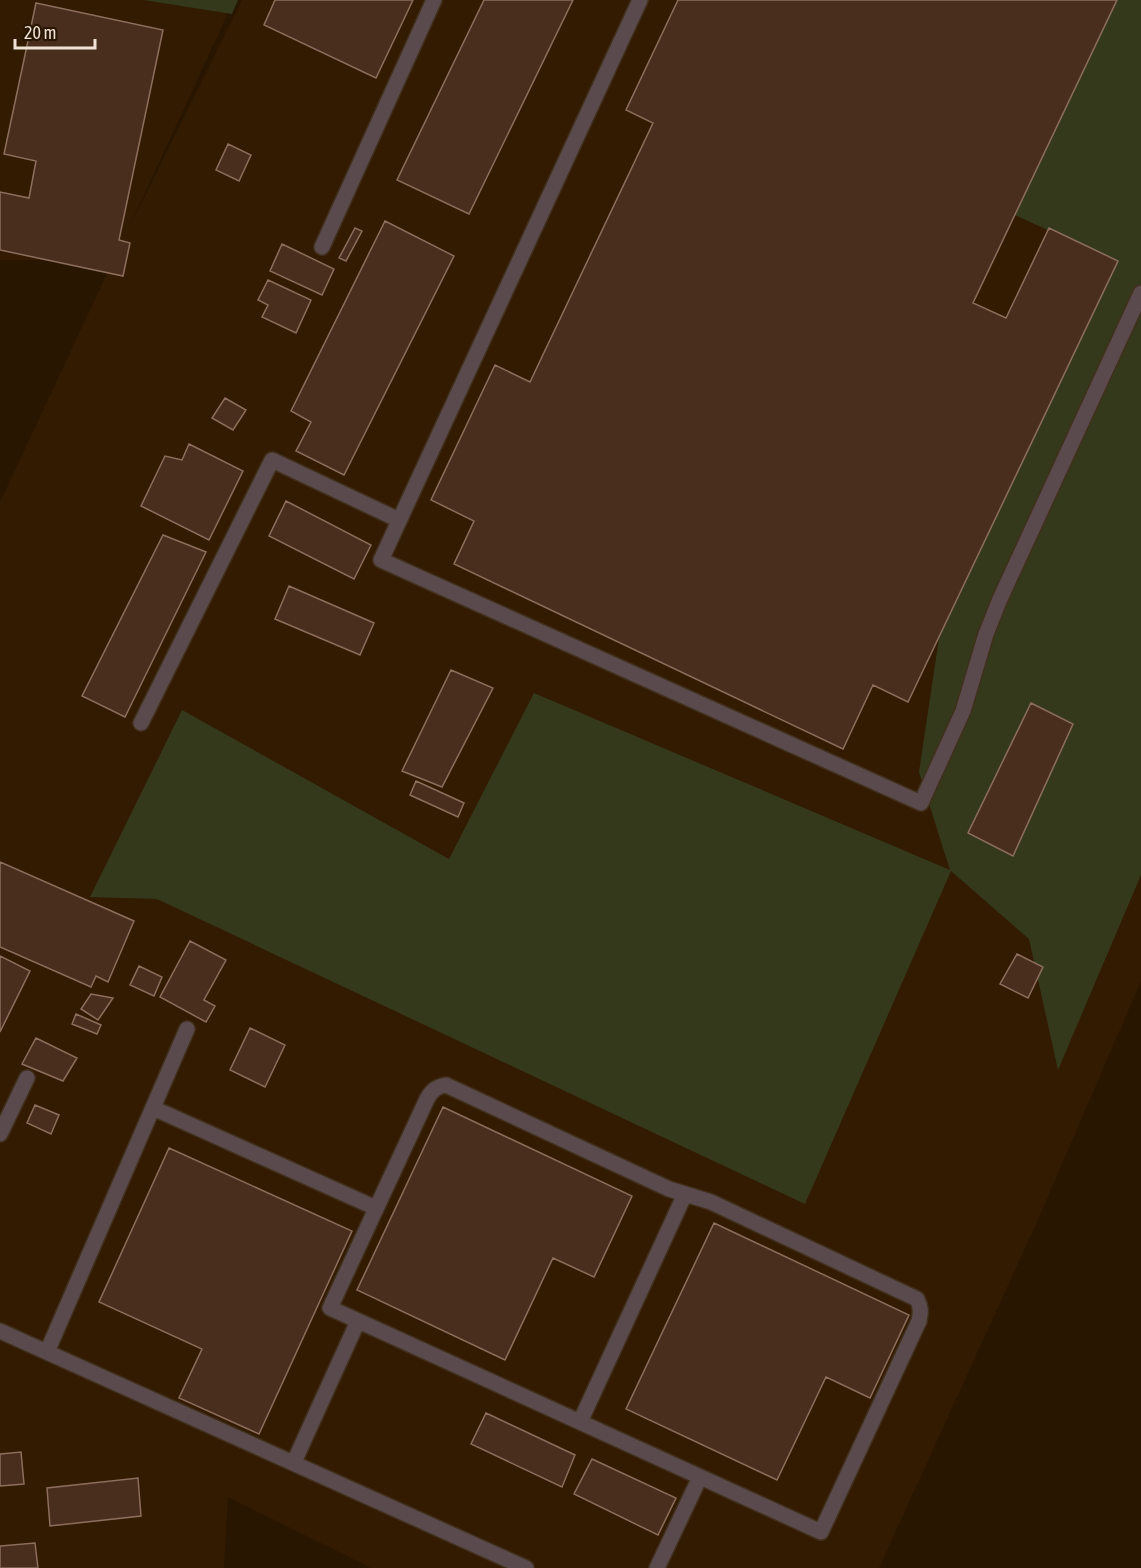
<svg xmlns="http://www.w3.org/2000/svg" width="1141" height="1568" font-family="'Asap Condensed',sans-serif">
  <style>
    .built { fill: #321b00 }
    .green { fill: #35391c }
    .building { fill: #492e1e; stroke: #8d6e5d; stroke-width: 1.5 }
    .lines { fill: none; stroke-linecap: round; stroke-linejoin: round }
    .lane-casing { stroke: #402f1a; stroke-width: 18 }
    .lane { stroke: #5a4a4d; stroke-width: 15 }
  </style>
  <rect width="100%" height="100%" fill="#281600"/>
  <path class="built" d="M0 0H234L128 230 242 0H1141V981L1037 1222 879 1568H371L228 1497 224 1568H0V502L113 261 0 260Z"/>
  <path class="green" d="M144 0H238L232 14Z
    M1115 0H1141V875L1058 1070 1029 939 951 871 805 1204 157 899 90 897 182 710 449 859 534 693 950 870 919 772 939 638 1117 262 1015 215Z"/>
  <path class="building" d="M275 0H413L376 78 264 25Z
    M484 0H573L469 214 397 180Z
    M678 0H1117L973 303 1006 318 1049 228 1118 261 908 702 873 685 843 749 454 564 474 521 431 500 495 365 530 382 653 123 626 110Z
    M36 3 163 30 119 240 130 243 123 276 0 250V192L29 198 36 161 4 154Z
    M228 144 251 155 239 181 216 170Z
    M385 221 454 256 344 475 296 451 311 422 291 411Z
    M355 228 362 231 346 261 339 258Z
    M282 244 334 269 322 295 270 271Z
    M268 280 311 300 296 333 262 317 268 305 258 300Z
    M225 398 246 410 233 430 212 418Z
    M189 444 243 471 209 540 141 506 165 456 182 460Z
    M286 501 371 545 354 579 269 536Z
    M163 535 206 552 125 717 82 696Z
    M289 586 374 623 360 655 275 619Z
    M451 670 493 688 442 787 402 771Z
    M1031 703 1073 724 1013 856 968 833Z
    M416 781 464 803 458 817 410 795Z
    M0 862 134 921 108 982 96 976 91 987 0 947Z
    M190 941 226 960 204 1000 215 1006 206 1022 160 997Z
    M1017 954 1043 967 1028 998 1000 984Z
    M0 956 30 971 0 1032Z
    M139 966 162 977 154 996 130 985Z
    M91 994 113 998 98 1020 81 1009Z
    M76 1014 101 1025 97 1034 72 1024Z
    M250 1028 285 1045 265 1087 230 1070Z
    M36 1038 77 1058 63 1081 22 1064Z
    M35 1105 59 1115 51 1134 27 1123Z
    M443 1107 632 1196 594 1277 553 1258 505 1360 357 1290Z
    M169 1148 352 1231 259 1434 179 1398 202 1349 99 1302Z
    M714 1223 909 1315 870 1398 826 1377 777 1480 626 1409Z
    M486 1413 575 1455 562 1487 471 1444Z
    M21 1452 24 1484 0 1486V1454Z
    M592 1459 676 1498 658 1535 574 1494Z
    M138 1478 141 1516 50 1526 47 1488Z
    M35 1543 38 1568H0V1546Z"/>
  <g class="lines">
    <g class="lane-casing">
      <path id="lane" d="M640 0 381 560 921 803 963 711 986 634 1000 599 1141 293
        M322 247 434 0
        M141 723 272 460 399 520
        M446 1085 669 1189 711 1202 917 1299C921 1307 921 1312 919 1321L821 1532 330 1308 427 1099C432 1090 436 1087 446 1085Z
        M153 1108 376 1208
        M0 1134 27 1078
        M0 1331 526 1568
        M47 1352 187 1029
        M580 1422 685 1194
        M294 1462 358 1321
        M657 1568 700 1477"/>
    </g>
    <use href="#lane" class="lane"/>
  </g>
  <path d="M15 39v9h80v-9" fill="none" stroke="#f0e3d5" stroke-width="3"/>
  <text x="24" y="39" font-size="18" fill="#f0e3d5" stroke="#281600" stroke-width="4.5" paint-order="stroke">20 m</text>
</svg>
